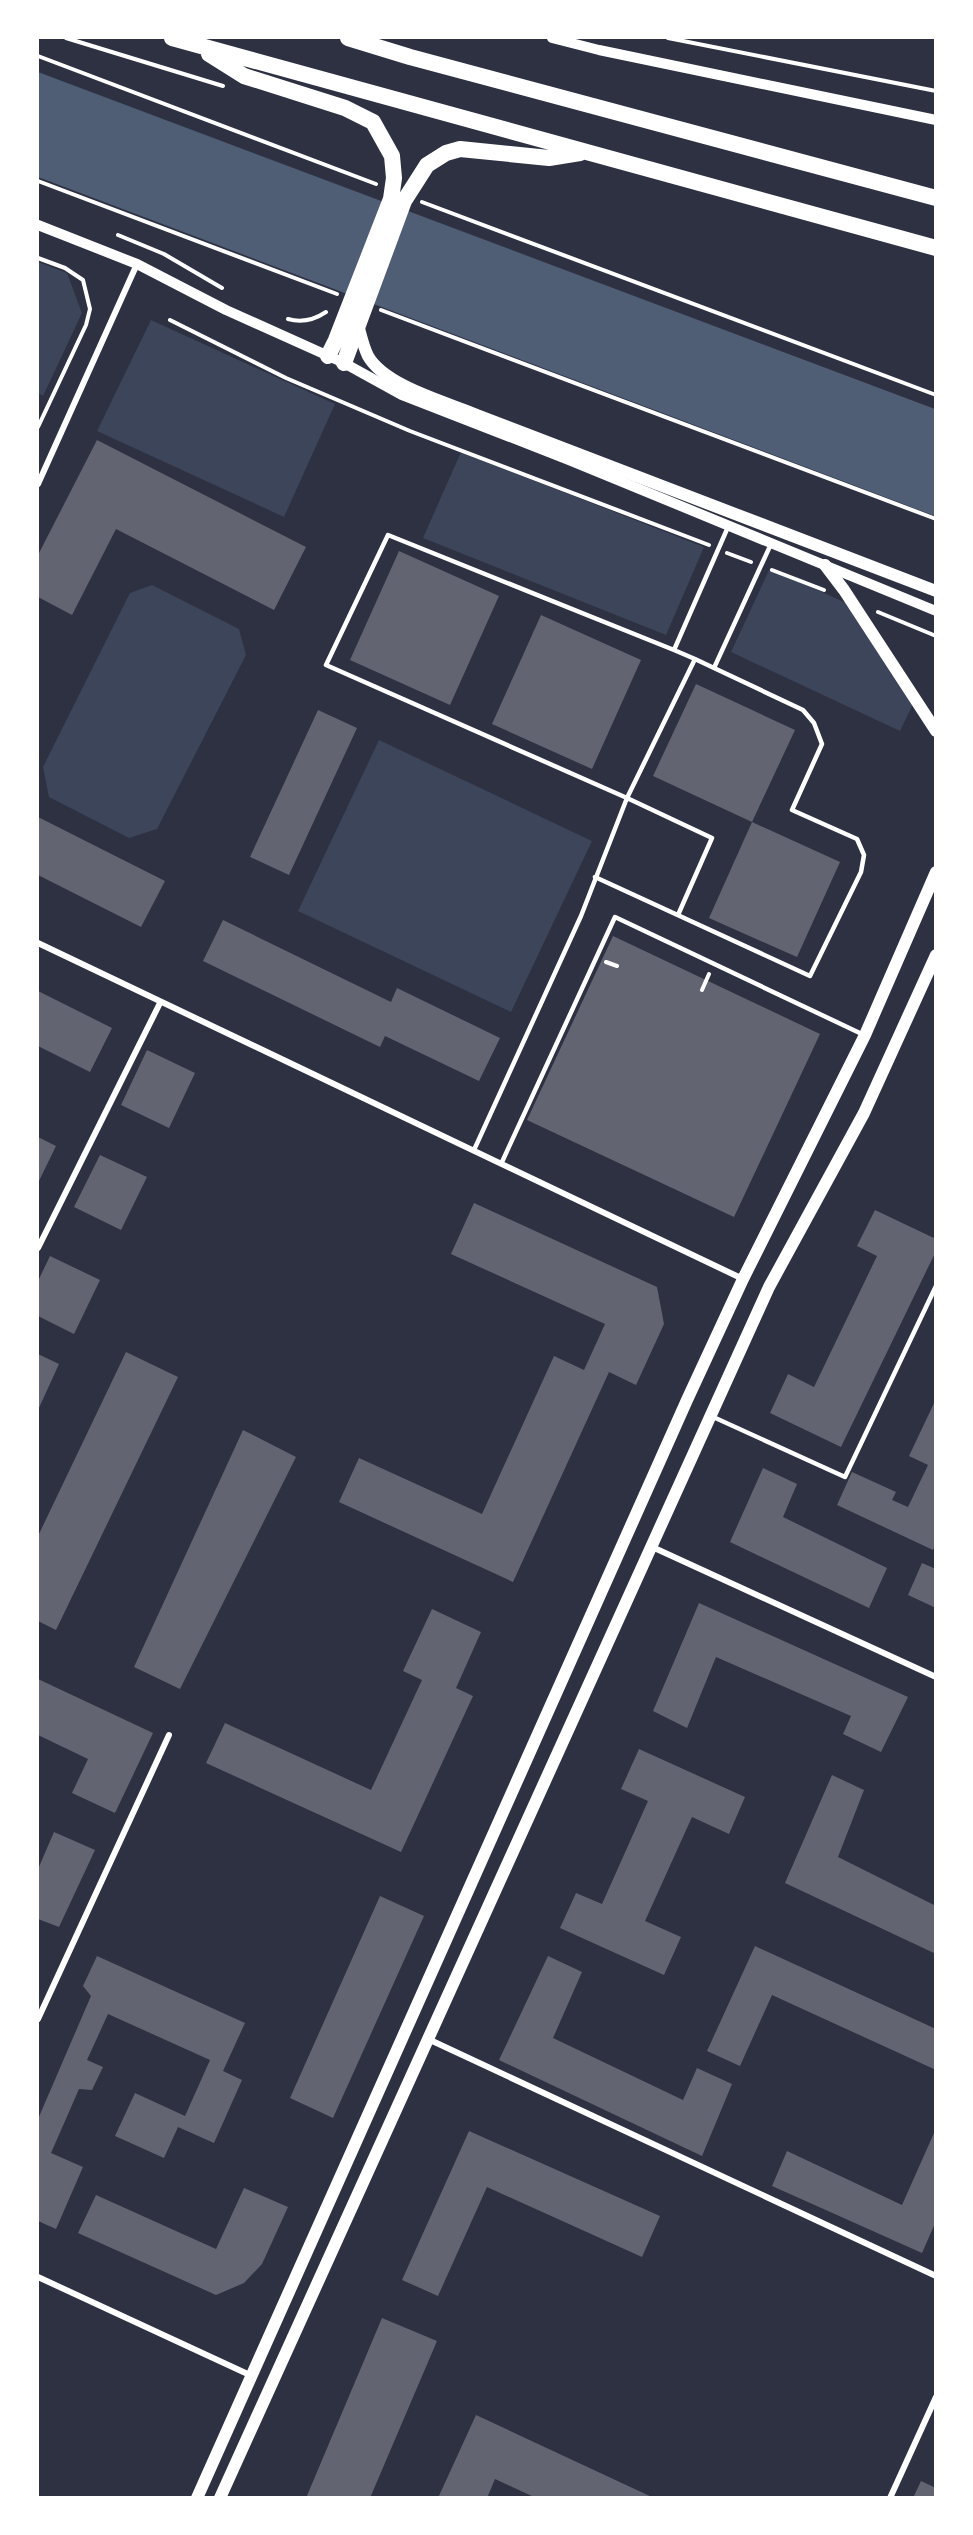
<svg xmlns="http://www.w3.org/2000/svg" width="973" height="2535" font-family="Roboto,sans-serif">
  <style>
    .green { fill: #3c4559 }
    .water { fill: #4f5d75 }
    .building { fill: #626471 }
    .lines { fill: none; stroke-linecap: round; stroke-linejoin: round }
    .path { stroke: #fff; stroke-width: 4 }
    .service { stroke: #fff; stroke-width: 4.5 }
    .minor { stroke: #fff; stroke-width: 6 }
    .tertiary { stroke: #fff; stroke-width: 10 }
    .secondary { stroke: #fff; stroke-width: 12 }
    .trunk { stroke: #fff; stroke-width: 16 }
  </style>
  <rect width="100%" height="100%" fill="#2d3142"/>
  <path class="green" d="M38 262 67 273 82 313 43 396 38 393Z
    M151 320 335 404 284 517 97 431Z
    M461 452 704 547 666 635 423 538Z
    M770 568 846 603 913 704 900 731 731 652Z
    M152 585 239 629 246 655 157 829 129 838 49 797 43 767 130 593Z
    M379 740 592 841 511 1012 298 911Z"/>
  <path class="water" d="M38 72 935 409V516L38 177Z"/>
  <path class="building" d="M97 440 306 547 274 610 116 529 72 615 38 597V555Z
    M399 551 499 596 450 705 350 660Z
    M541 615 641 660 592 769 492 724Z
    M696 684 795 730 752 822 653 776Z
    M318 710 357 728 289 875 250 857Z
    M38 817 165 881 141 927 38 875Z
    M752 822 840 862 797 957 709 918Z
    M223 920 391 1002 397 988 500 1038 479 1081 385 1036 380 1047 203 961Z
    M613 936 820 1034 734 1217 527 1120Z
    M38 991 112 1028 90 1072 38 1046Z
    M147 1050 195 1073 169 1128 121 1105Z
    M38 1137 56 1146 38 1183Z
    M100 1155 147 1177 121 1230 74 1207Z
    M474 1203 657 1287 664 1324 636 1385 609 1372 513 1582 339 1502 359 1458 482 1514 554 1356 584 1370 605 1324 451 1254Z
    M875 1210 936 1239V1251L841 1447 770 1413 788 1374 814 1387 877 1256 857 1246Z
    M50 1256 100 1280 74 1334 38 1316V1281Z
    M126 1352 178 1377 56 1630 38 1621V1536Z
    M38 1354 59 1364 38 1410Z
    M936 1399V1543L933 1550 837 1505 852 1472 896 1492 892 1500 908 1507 928 1465 909 1456Z
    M243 1430 296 1457 180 1689 134 1667Z
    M763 1468 797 1484 783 1517 887 1568 869 1608 730 1542Z
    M922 1563 936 1569V1608L908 1595Z
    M699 1603 908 1697 881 1752 843 1734 851 1716 716 1657 687 1728 653 1711Z
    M432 1609 481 1632 456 1688 473 1696 401 1852 206 1763 225 1723 371 1790 422 1680 403 1671Z
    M38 1679 153 1733 115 1813 72 1793 88 1759 38 1735Z
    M639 1749 745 1797 729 1834 692 1817 645 1921 681 1937 664 1975 560 1928 576 1893 602 1904 648 1801 621 1789Z
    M832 1775 864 1790 838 1857 936 1906V1954L785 1883Z
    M54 1832 95 1850 59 1927 38 1919V1869Z
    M380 1896 424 1916 333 2118 290 2098Z
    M755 1946 936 2029V2070L772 1995 740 2066 707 2051Z
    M97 1956 245 2023 223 2071 242 2080 214 2143 178 2127 164 2158 115 2136 135 2093 185 2116 210 2060 108 2014 87 2060 103 2067 92 2090 79 2089 51 2153 83 2167 56 2229 38 2221V2119L91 1996 83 1986Z
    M548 1956 582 1972 553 2038 683 2100 697 2068 732 2084 702 2156 499 2060Z
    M469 2131 660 2216 642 2257 487 2187 438 2296 402 2280Z
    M934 2133 936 2221 922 2253 772 2186 787 2151 902 2205Z
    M244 2188 288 2207 262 2264 244 2283 216 2295 78 2233 96 2195 216 2249Z
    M382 2318 437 2341 370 2498H306Z
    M476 2415 654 2498H536L495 2479 487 2498H438Z
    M921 2481 936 2488V2498H913Z"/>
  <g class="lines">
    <path class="path" d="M66 38 223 86
      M668 38 936 91
      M38 56 376 184
      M38 181 337 294
      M422 202 936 395
      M118 235 164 254 222 288
      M38 258 65 268 83 280 90 309 86 325 38 427
      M381 310 936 519
      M288 319C302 323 314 320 326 312
      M170 320 286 378 410 431 709 545
      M727 553 751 562
      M772 570 824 590
      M878 612 936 636
      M606 962 617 966
      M702 990 709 974"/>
    <path class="service" d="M674 650 695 659 627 798 712 838 678 915
      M695 659 714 668
      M595 877 810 976 861 872 864 855 857 839 792 810 822 744 814 723 803 710 714 668 771 544
      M474 1150 581 916 627 798 326 665 388 535 674 650 728 527
      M502 1162 615 917 864 1035
      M711 1416 845 1477 936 1286"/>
    <path class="minor" d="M38 484 137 264
      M38 943 743 1279
      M38 1248 160 1003
      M650 1546 936 1677
      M38 2019 169 1735
      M428 2039 936 2276
      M38 2277 252 2376
      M890 2498 936 2397"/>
    <path class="tertiary" d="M552 38 599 50 936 120
      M38 225 137 264 226 310 344 363 402 395 569 460 936 611"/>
    <path class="secondary" d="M358 325C361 335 363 346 368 356 385 386 446 402 477 415L936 591
      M825 565 844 590 936 731
      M197 2498 687 1400 743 1279 865 1035 936 872
      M220 2498 769 1287 864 1113 936 955"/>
    <path class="trunk" d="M172 38 936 248
      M348 38 410 57 936 198
      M209 54 244 76 345 108 373 122 392 156 394 178 391 199 336 340 328 356
      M344 363 404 201 427 165 446 153 460 149 549 158 580 153"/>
  </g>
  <rect width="973" height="2535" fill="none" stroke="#ffffff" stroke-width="78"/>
</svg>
